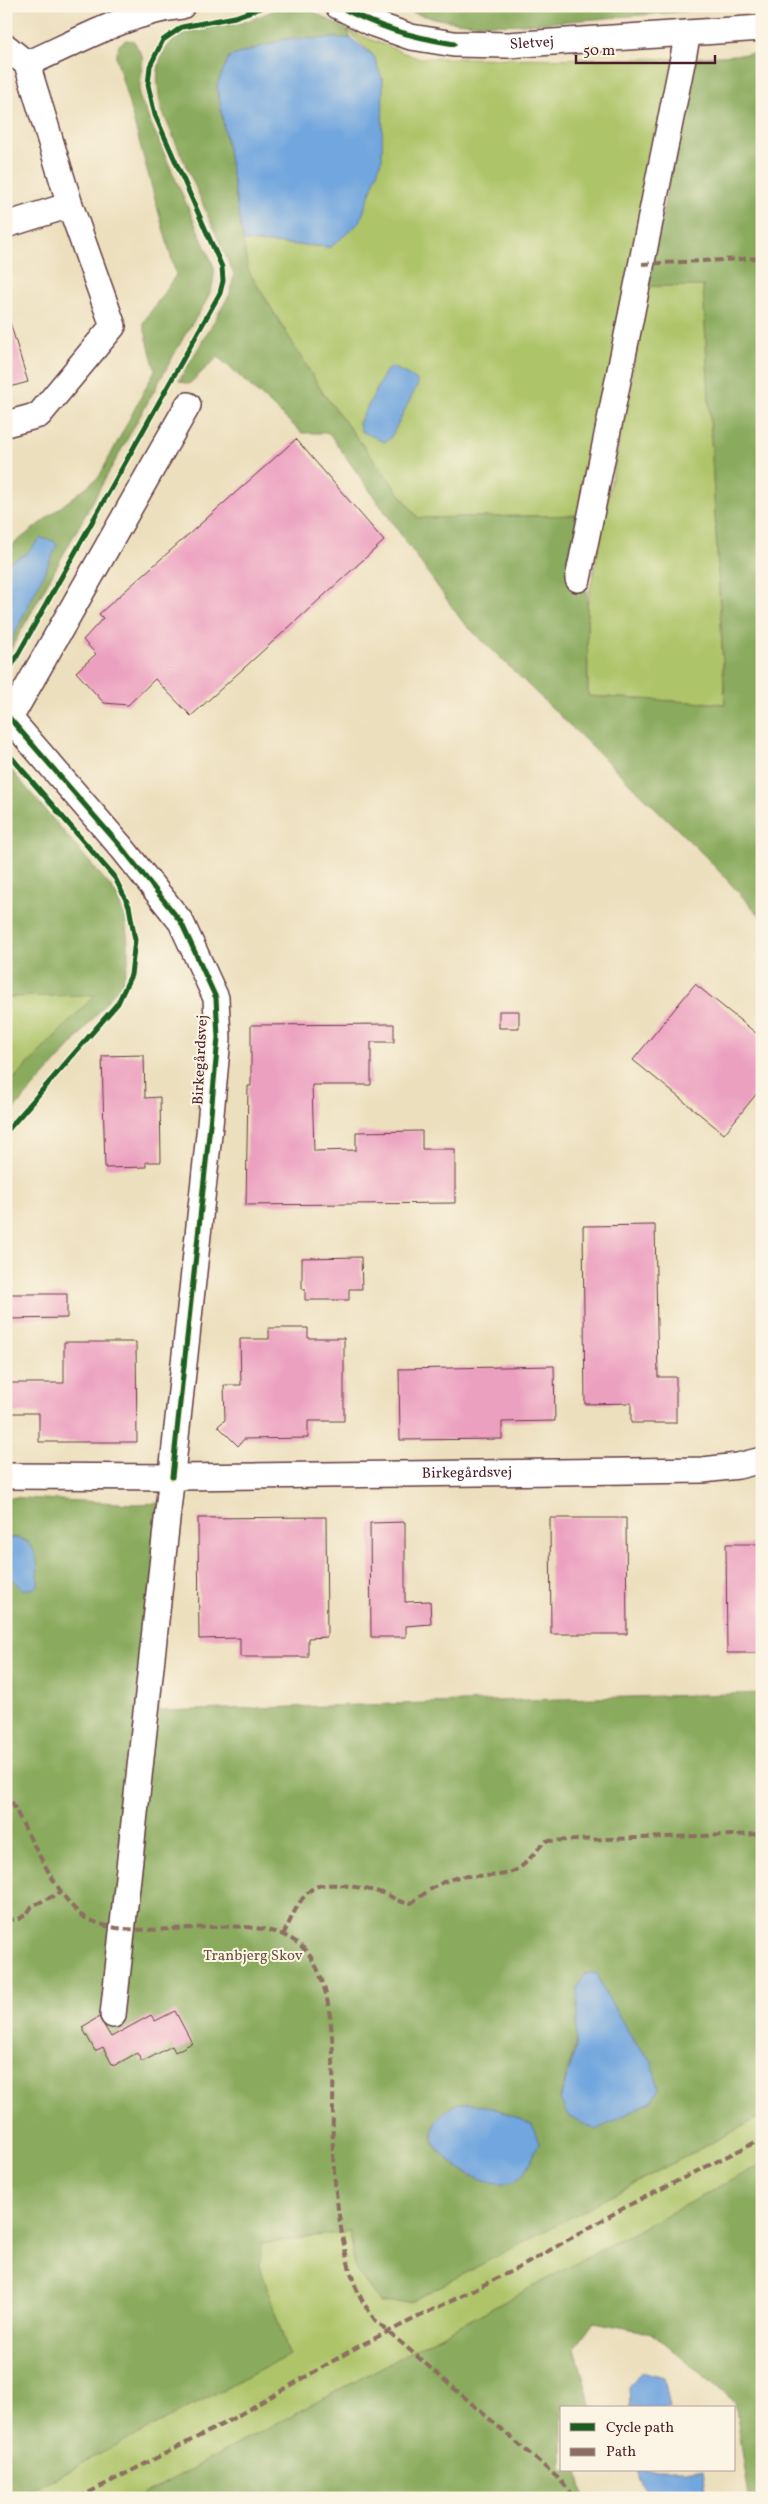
<svg xmlns="http://www.w3.org/2000/svg" width="768" height="2504" font-family="Vollkorn,serif">
  <style>
    .green { fill: #aec469; stroke: #7c724a }
    .forest { fill: #8aaa5d; stroke: #6a6444; fill-rule: evenodd }
    .water { fill: #71a6de; stroke: #5e6284 }
    .building { fill: #eca0c0 }
    .lines { fill: none; stroke-linecap: round; stroke-linejoin: round }
    .minor-casing { stroke: #623c41; stroke-width: 28 }
    .minor { stroke: #fff; stroke-width: 25 }
    .quiet { stroke: #8d6e63; stroke-width: 4; stroke-dasharray: 8 4; stroke-linecap: butt }
    .cycleway-casing { stroke: #fcf5e5; stroke-width: 8 }
    .cycleway { stroke: #1b5e20; stroke-width: 5 }
    .labels { text-anchor: middle; dominant-baseline: central; stroke-width: 4; stroke-linejoin: round; paint-order: stroke }
    .street-label { font-size: 15px; fill: #4a1f2b; stroke: #fcf5e5 }
    .park-label { font-size: 15px; fill: #68513e; stroke: #fcf5e5 }
  </style>
  <rect width="100%" height="100%" fill="#fcf5e5"/>
  <filter id="ink" filterUnits="userSpaceOnUse"><feTurbulence type="fractalNoise" baseFrequency=".02" numOctaves="2"/><feDisplacementMap in="SourceGraphic" scale="10" xChannelSelector="R" yChannelSelector="G"/><feConvolveMatrix kernelMatrix="1 2 1 2 8 2 1 2 1" color-interpolation-filters="sRGB"/></filter>
  <filter id="wash" filterUnits="userSpaceOnUse"><feTurbulence type="fractalNoise" baseFrequency=".0096" numOctaves="4" result="noise"/><feDisplacementMap in="SourceGraphic" scale="20" xChannelSelector="R" yChannelSelector="G"/><feGaussianBlur stdDeviation="1.12" result="paint"/><feColorMatrix in="noise" values="0 0 0 0 0 0 0 0 0 0 0 0 0 0 0 0 0 1.4 0 .05"/><feComposite in="paint" operator="in"/></filter>
  <g filter="url(#wash)">
    <rect width="100%" height="100%" fill="#ecdfbd"/>
    <path class="green" d="M347 30 417 58 678 59 586 515 418 518 323 393 248 270 243 241 331 247 374 56Z
      M649 286H703L725 704 588 696 587 606Z
      M96 994 6 1087V997Z
      M762 2116V2164L137 2498H16L289 2355 260 2266V2244L351 2231 355 2270 381 2303 410 2302Z"/>
    <path class="forest" d="M283 6H303L347 30 351 38 285 39 229 57 217 85 248 270 323 393 418 518 586 515 588 696 725 704 703 286H649L691 58 762 53V918L706 857 462 621 329 433H302L218 357 189 384 179 381 230 294 234 275 162 111C154 75 153 44 194 30 209 26 225 26 240 23 254 20 269 12 283 6Z
      M394 6H743C694 10 644 15 595 19 525 24 462 33 394 6Z
      M126 40 134 41 143 58 139 96 214 267C216 293 199 312 186 333L6 658V550L99 477 155 370 143 323 176 275 116 57 119 45Z
      M6 764 115 892 125 918 128 943V963L122 982 76 1040 6 1118V1087L95 995 6 997Z
      M6 1497 136 1504 160 1503 159 1711 762 1693V2116L410 2302 382 2303 355 2270 350 2231 261 2244 260 2266 289 2355 16 2498H6V1565L13 1581 28 1542 18 1538H9L6 1542ZM597 1973C609 2005 628 2036 651 2060L652 2101 632 2111 560 2098ZM447 2109 539 2142 529 2165 517 2180 470 2176 437 2149 432 2138 436 2122Z
      M762 2164V2498H749L735 2402 652 2333 594 2322 575 2348 592 2408H562V2470H578L584 2498H137Z"/>
    <path class="water" d="M351 38 374 56 383 81 382 159 360 222 331 247 243 241 217 85 229 57 285 39Z
      M392 367 416 379 418 384 390 439 384 442 361 431 359 423 386 371Z
      M41 538 54 541 57 546 6 652V564L26 554Z
      M9 1538C38 1537 38 1562 38 1585L32 1589H22C9 1580 0 1552 9 1538Z
      M584 1973H597L603 1989 635 2043 651 2060 659 2088 652 2101 596 2130 570 2117 560 2099 576 2048 578 1987Z
      M459 2103C487 2103 508 2113 532 2125L539 2142C534 2154 529 2170 518 2179 492 2200 384 2137 459 2103Z
      M642 2371 664 2377 670 2408H630L629 2388Z
      M637 2470H703L707 2498H651L641 2483Z"/>
    <g id="blocks">
      <path class="building" d="M6 322H10L28 382 6 388Z
        M296 439 384 541 191 716 155 679 128 705 104 703 76 672 96 654 83 640 103 618 99 614Z
        M695 984 762 1038V1087L724 1134 633 1060Z
        M499 1011H519V1028H499Z
        M394 1024V1042H371V1085H312L314 1151 356 1150V1132L422 1131V1149H455V1203L246 1205 248 1086H251V1025Z
        M144 1055 145 1098 160 1097 161 1162H146V1167L105 1168 102 1056Z
        M655 1225 658 1377H676V1423H631V1403L585 1404 583 1226Z
        M361 1257 362 1289H349V1300H305V1289H302V1258Z
        M6 1294H67V1318L6 1319Z
        M269 1328H308V1338H344V1421H308V1438L244 1439 238 1446 218 1426 225 1420 224 1385H241L240 1339H269Z
        M64 1342H136L137 1442H39V1413H6V1383H64Z
        M554 1366 555 1421 502 1422V1439L400 1440 399 1369Z
        M326 1517 327 1637 308 1638V1657H240V1638L199 1639 198 1518Z
        M550 1518H626L627 1634H551Z
        M405 1522V1602L430 1601 431 1624 406 1626V1637H371L370 1523Z
        M726 1544H762V1653H727Z
        M175 2011 192 2043 175 2052 172 2046 142 2062 137 2053 113 2066 103 2047 95 2051 82 2027 99 2017 111 2037 151 2015 155 2021Z"/>
    </g>
  </g>
  <g filter="url(#ink)">
    <use href="#blocks" fill-opacity="0" stroke="#623c41" stroke-width="1"/>
    <g class="lines">
      <g class="minor-casing">
        <g id="minor">
          <path id="s1" d="M338 6 374 24 411 37 454 44 508 45 762 28"/>
          <path d="M6 47 27 64"/>
          <path d="M6 225 70 205"/>
          <path d="M6 424 39 415 113 326 70 205 27 64C77 42 128 12 182 6"/>
          <path d="M578 579 688 33"/>
          <path d="M6 714 122 848 181 922 216 998 218 1038 210 1125 113 2015"/>
          <path d="M10 718 188 405"/>
          <path id="s2" d="M6 1476 178 1477 703 1470 738 1466 762 1460"/>
        </g>
      </g>
      <use href="#minor" class="minor"/>
      <path class="quiet" d="M642 264 762 258
        M6 1791C23 1823 55 1894 81 1915 84 1918 90 1920 95 1922 153 1947 270 1899 310 1956 342 2002 331 2096 333 2151 334 2187 343 2263 359 2294 363 2303 369 2311 375 2320L559 2479 576 2498
        M6 1920 19 1919 27 1914 32 1906 62 1892
        M283 1935C291 1920 298 1899 312 1889 324 1879 368 1889 383 1893 393 1897 400 1904 411 1903 427 1892 440 1881 459 1877 476 1874 500 1879 516 1870 529 1863 535 1850 546 1841L762 1834
        M78 2498 225 2423 359 2346 524 2265 629 2205 762 2139"/>
      <g class="cycleway-casing">
        <path id="cycleway" d="M338 6C380 28 407 36 454 44
          M6 676 220 293 223 281 222 267 155 115 148 85 150 66 163 40 182 27 235 17 266 6
          M6 714 122 848 181 922 216 998 218 1038 210 1125 172 1477
          M6 751 115 878 129 906 135 940 131 975 118 1003 6 1132"/>
      </g>
      <use href="#cycleway" class="cycleway"/>
    </g>
  </g>
  <g class="labels">
    <g class="street-label">
      <text stroke="none"><textPath href="#s1" startOffset="201">Sletvej</textPath></text>
      <text transform="translate(201 1060) rotate(-87)">Birkegårdsvej</text>
      <text stroke="none"><textPath href="#s2" startOffset="461">Birkegårdsvej</textPath></text>
    </g>
    <g class="park-label">
      <text x="253" y="1956">Tranbjerg Skov</text>
    </g>
  </g>
  <rect width="768" height="2504" fill="none" stroke="#fcf5e5" stroke-width="25"/>
  <rect x="560" y="2406" width="175" height="65" fill="#fcf5e5" stroke="#b59f9b"/>
  <rect x="570" y="2423" width="25" height="8" fill="#1b5e20" stroke="#b59f9b"/>
  <text x="606" y="2432" font-size="15" fill="#4a1f2b">Cycle path</text>
  <rect x="570" y="2448" width="25" height="8" fill="#8d6e63" stroke="#b59f9b"/>
  <text x="606" y="2456" font-size="15" fill="#4a1f2b">Path</text>
  <path d="M576 55v8h139v-8" fill="none" stroke="#4a1f2b" stroke-width="2.5"/>
  <text x="583" y="55" font-size="15" fill="#4a1f2b" stroke="#fcf5e5" stroke-width="4" paint-order="stroke">50 m</text>
</svg>
